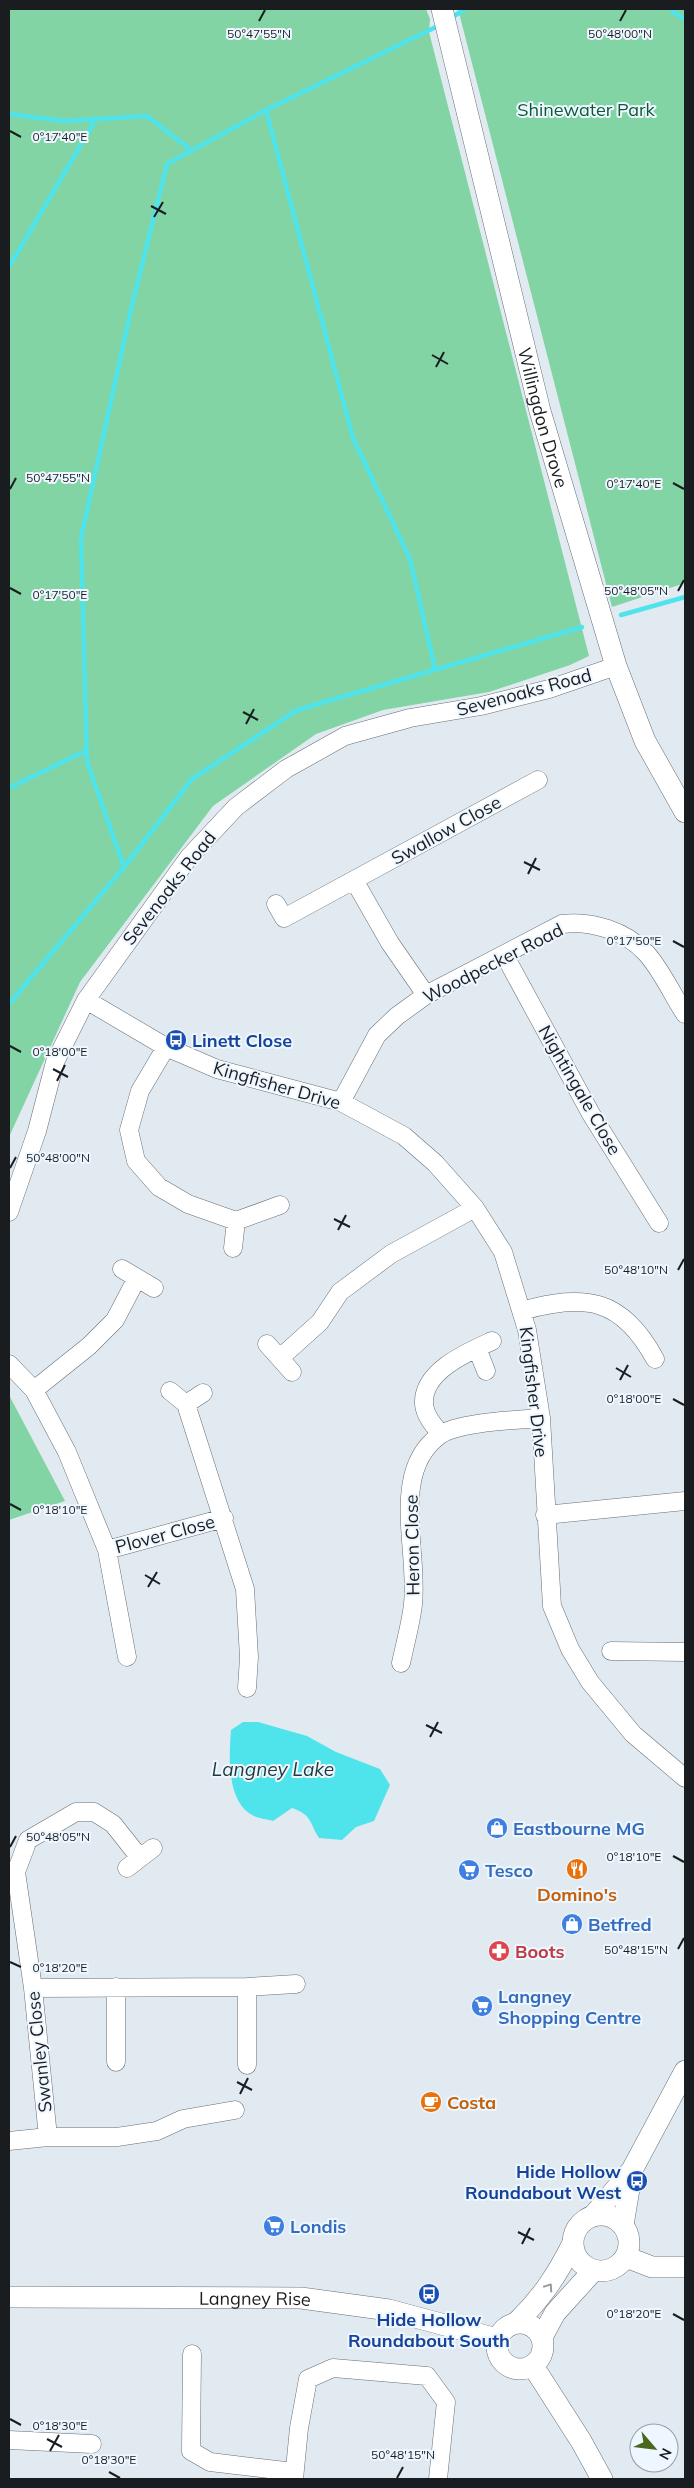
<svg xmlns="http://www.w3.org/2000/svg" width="694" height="2488" font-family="Mulish,sans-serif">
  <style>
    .green { fill: #82d4a4 }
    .water { fill: #4fe4ec }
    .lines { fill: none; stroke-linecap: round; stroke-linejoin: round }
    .stream { stroke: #4fe4ec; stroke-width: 4.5 }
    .minor-casing { stroke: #676f75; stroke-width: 19 }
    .major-casing { stroke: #676f75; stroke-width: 22 }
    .minor { stroke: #fff; stroke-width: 18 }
    .major { stroke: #fff; stroke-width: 21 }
    .oneway { stroke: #98999a }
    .ticks { fill: none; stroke: #1a1d1f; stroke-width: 2 }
    .labels { text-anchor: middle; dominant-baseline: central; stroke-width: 4; stroke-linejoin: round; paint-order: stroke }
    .park-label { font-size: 18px; fill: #0c5936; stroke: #eef7ff }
    .street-label { font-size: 18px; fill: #1a1d1f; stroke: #eef7ff }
    .transit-label { font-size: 18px; font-weight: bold; fill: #164399; stroke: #eef7ff; text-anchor: start }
    .shop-label { font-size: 18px; font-weight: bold; fill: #366cbe; stroke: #eef7ff; text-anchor: start }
    .food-label { font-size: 18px; font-weight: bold; fill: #c56008; stroke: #eef7ff }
    .health-label { font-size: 18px; font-weight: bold; fill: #be3a42; stroke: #eef7ff; text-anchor: start }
    .water-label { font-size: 19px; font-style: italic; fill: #1f383a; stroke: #eef7ff }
    .ticks-label { font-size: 12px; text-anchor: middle; fill: #1a1d1f; stroke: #eef7ff; stroke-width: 4; stroke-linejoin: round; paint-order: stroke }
  </style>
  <rect width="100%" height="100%" fill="#e1eaf1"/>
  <path class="green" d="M9 9H426L430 19 429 32 589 656 570 665 489 692 383 710 316 734 213 806 80 982 9 1137Z
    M458 9H685V583L612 607Z
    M9 1395 65 1501 9 1520Z"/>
  <path class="water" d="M243 1722H258L307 1736 336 1752 380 1769 390 1785 374 1821 356 1827 342 1840 319 1838C309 1822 312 1815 292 1808L273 1821C267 1819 260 1819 254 1816 226 1803 229 1756 231 1730Z"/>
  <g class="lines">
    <path class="stream" d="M670 9 680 17 685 18
      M451 18 465 9
      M266 110 353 438 410 559 435 669
      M9 114 65 121 147 116 191 150
      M9 267 96 119
      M621 615 685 597
      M9 788 87 750
      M124 867 87 762 81 538 132 305 167 164 266 110 440 25
      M9 1004 124 867 192 779 297 710 582 627"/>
    <g class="minor-casing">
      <path id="minor" d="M354 880 390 943 426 995
        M276 904 284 918 538 780
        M505 956 591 1114 659 1223
        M86 1000 166 1047 217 1069 341 1102 367 1116 404 1136 435 1163 475 1208 503 1252 527 1330 541 1418 552 1606 570 1649 590 1682 633 1734 685 1778
        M166 1047 140 1091 129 1130 136 1161 159 1187 188 1204 236 1221 280 1205
        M341 1102 377 1035 397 1016 426 995 562 924C591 920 626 931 646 953 661 969 673 996 685 1014
        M9 1212 37 1131 55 1062 86 1000 189 857 236 807 286 769 345 736 410 718 481 706 549 689 616 666
        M233 1248 236 1221
        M122 1269 154 1288
        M522 1311C585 1293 622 1298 655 1359
        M267 1344 292 1372
        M477 1348 486 1371
        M280 1358 320 1322 340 1292 391 1254 475 1208
        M9 1364 34 1390 67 1452 107 1550 127 1657
        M34 1390 89 1346 115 1320 137 1278
        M170 1391 186 1404 245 1589 249 1657 247 1688
        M186 1404 203 1393
        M441 1434C434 1426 425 1416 424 1404 422 1371 468 1352 492 1341
        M545 1515 685 1501
        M107 1550 224 1518
        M611 1651 685 1652
        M401 1663C405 1644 411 1623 413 1604 419 1551 389 1471 440 1435 458 1422 518 1420 541 1418
        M127 1868 153 1848
        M116 1987V2062
        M247 1987V2065
        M33 1988 247 1987 296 1984
        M48 2137 33 1988 16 1872 28 1840 76 1812H94L113 1824 140 1858
        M9 2141 48 2137H117L157 2131 183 2119 235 2110
        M192 2354 191 2451 210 2462 294 2472
        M9 2440 92 2444
        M294 2479 299 2428 308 2379 333 2368 427 2376 446 2402 438 2479"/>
    </g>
    <g class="major-casing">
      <g id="major">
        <path id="s1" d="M442 9 540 411 616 666 645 741 685 812"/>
        <circle cx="601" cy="2243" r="28"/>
        <path d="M593 2216 632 2170 685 2071"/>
        <path d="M623 2225 632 2171"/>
        <path d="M626 2257 652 2267H685"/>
        <path id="s2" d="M9 2297 301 2298 389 2310 497 2339"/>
        <circle cx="520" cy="2346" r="23"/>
        <path d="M516 2323C541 2299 557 2275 572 2245"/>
        <path d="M542 2337 555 2313 593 2271"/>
        <path d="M533 2366 581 2441 602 2479"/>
      </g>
    </g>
    <use href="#minor" class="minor"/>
    <use href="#major" class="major"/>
  </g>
  <defs><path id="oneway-chevron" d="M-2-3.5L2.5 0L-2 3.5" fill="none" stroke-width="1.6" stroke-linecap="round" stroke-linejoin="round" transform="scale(1.25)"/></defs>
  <use class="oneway" href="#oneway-chevron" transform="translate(549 2287) rotate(-56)"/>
  <path class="ticks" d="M259 21 265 10M620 21 626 10M10 131 21 137M151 206 166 214M154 217 163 202M432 355 448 364M436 367 444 352M673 483 684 489M10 489 16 478M10 588 21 594M678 591 684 580M243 712 258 720M246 724 254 709M524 862 540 870M528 874 536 858M673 941 684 947M10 1046 21 1052M53 1069 68 1077M57 1081 65 1065M10 1168 16 1157M334 1219 350 1227M338 1230 346 1215M678 1270 684 1259M616 1368 631 1377M620 1380 628 1365M673 1399 684 1405M10 1504 21 1510M145 1575 160 1584M148 1587 157 1572M426 1725 442 1733M430 1737 438 1722M10 1847 16 1836M673 1856 684 1862M678 1949 684 1938M10 1962 21 1967M237 2082 252 2090M240 2094 248 2078M518 2232 534 2240M522 2244 530 2228M673 2314 684 2320M10 2419 21 2425M47 2439 62 2447M50 2451 59 2435M109 2472 120 2478M397 2478 403 2467"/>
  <defs>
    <g id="bus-disc" transform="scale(1.125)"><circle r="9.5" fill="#1a4fb4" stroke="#eef7ff"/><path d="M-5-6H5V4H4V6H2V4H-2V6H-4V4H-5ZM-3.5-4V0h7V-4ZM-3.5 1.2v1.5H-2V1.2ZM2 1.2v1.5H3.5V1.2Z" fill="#fff"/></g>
    <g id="shop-disc" transform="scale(1.125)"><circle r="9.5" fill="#3f7fe0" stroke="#eef7ff"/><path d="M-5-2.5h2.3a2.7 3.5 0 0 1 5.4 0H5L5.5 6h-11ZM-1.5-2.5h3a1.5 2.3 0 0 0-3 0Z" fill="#fff"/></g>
    <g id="restaurant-disc" transform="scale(1.125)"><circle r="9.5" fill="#e8710a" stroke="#eef7ff"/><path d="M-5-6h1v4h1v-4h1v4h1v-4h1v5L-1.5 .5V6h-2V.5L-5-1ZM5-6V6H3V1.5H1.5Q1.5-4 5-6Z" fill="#fff"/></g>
    <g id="supermarket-disc" transform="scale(1.125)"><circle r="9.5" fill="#3f7fe0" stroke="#eef7ff"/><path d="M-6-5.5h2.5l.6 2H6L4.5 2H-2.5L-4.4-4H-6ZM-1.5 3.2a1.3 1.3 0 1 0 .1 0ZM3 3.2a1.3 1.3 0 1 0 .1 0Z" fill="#fff"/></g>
    <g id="pharmacy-disc" transform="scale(1.125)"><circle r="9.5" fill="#e0444e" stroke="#eef7ff"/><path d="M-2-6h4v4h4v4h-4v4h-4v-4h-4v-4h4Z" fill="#fff"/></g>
    <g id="cafe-disc" transform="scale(1.125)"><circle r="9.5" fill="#e8710a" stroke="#eef7ff"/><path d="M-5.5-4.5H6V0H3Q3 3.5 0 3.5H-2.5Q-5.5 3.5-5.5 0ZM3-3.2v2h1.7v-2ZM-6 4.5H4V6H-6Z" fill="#fff"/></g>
  </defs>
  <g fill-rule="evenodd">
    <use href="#bus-disc" x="176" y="1040"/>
    <use href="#shop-disc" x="497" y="1828"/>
    <use href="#restaurant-disc" x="577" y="1869"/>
    <use href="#supermarket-disc" x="469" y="1870"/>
    <use href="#shop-disc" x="572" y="1924"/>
    <use href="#pharmacy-disc" x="499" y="1951"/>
    <use href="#supermarket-disc" x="482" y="2006"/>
    <use href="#cafe-disc" x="431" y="2102"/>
    <use href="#bus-disc" x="637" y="2181"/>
    <use href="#supermarket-disc" x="274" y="2226"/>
    <use href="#bus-disc" x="429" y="2294"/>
  </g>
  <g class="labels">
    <g class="park-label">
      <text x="586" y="109">Shinewater Park</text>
    </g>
    <g class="street-label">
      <text stroke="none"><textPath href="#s1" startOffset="421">Willingdon Drove</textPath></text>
      <text transform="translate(524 692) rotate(-15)">Sevenoaks Road</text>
      <text transform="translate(446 830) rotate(-29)">Swallow Close</text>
      <text transform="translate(169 888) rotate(-52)">Sevenoaks Road</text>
      <text transform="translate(493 963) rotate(-27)">Woodpecker Road</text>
      <text transform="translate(277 1085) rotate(16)">Kingfisher Drive</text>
      <text transform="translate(580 1090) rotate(60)">Nightingale Close</text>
      <text transform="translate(534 1392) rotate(83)">Kingfisher Drive</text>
      <text transform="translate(165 1534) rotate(-15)">Plover Close</text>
      <text transform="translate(412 1545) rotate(-91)">Heron Close</text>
      <text transform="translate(39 2052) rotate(-96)">Swanley Close</text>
      <text stroke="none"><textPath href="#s2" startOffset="246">Langney Rise</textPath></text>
    </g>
    <g class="transit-label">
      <text x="192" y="1040">Linett Close</text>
      <text x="621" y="2171" text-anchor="end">Hide Hollow<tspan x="621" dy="21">Roundabout West</tspan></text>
      <text x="429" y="2319" text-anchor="middle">Hide Hollow<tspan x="429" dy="21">Roundabout South</tspan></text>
    </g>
    <g class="shop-label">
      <text x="513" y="1828">Eastbourne MG</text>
      <text x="485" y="1870">Tesco</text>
      <text x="588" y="1924">Betfred</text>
      <text x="498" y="1996">Langney<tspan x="498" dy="21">Shopping Centre</tspan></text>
      <text x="290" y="2226">Londis</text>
    </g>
    <g class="food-label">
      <text x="577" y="1894">Domino's</text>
      <text x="447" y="2102" text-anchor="start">Costa</text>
    </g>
    <g class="health-label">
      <text x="515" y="1951">Boots</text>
    </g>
    <g class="water-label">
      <text x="273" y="1769">Langney Lake</text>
    </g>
  </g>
  <g class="ticks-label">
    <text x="259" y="38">50°47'55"N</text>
    <text x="620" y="38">50°48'00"N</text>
    <text x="60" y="141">0°17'40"E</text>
    <text x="58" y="482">50°47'55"N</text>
    <text x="634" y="488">0°17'40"E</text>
    <text x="636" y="595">50°48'05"N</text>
    <text x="60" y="599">0°17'50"E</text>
    <text x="634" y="945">0°17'50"E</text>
    <text x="60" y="1056">0°18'00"E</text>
    <text x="58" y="1162">50°48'00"N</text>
    <text x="636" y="1274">50°48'10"N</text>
    <text x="634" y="1403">0°18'00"E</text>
    <text x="60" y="1514">0°18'10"E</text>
    <text x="58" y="1841">50°48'05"N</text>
    <text x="634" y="1861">0°18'10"E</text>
    <text x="636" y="1954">50°48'15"N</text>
    <text x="60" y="1972">0°18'20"E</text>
    <text x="634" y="2318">0°18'20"E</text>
    <text x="60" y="2430">0°18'30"E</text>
    <text x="403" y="2459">50°48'15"N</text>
    <text x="109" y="2464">0°18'30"E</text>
  </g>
  <rect width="694" height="2488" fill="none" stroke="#1a1d1f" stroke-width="20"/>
  <g transform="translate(654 2448) rotate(118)"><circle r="24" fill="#eef7ff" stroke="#99a0a5"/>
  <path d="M0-4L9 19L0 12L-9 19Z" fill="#4a681d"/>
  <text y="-8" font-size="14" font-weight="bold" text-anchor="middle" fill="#1a1d1f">N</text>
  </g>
</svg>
